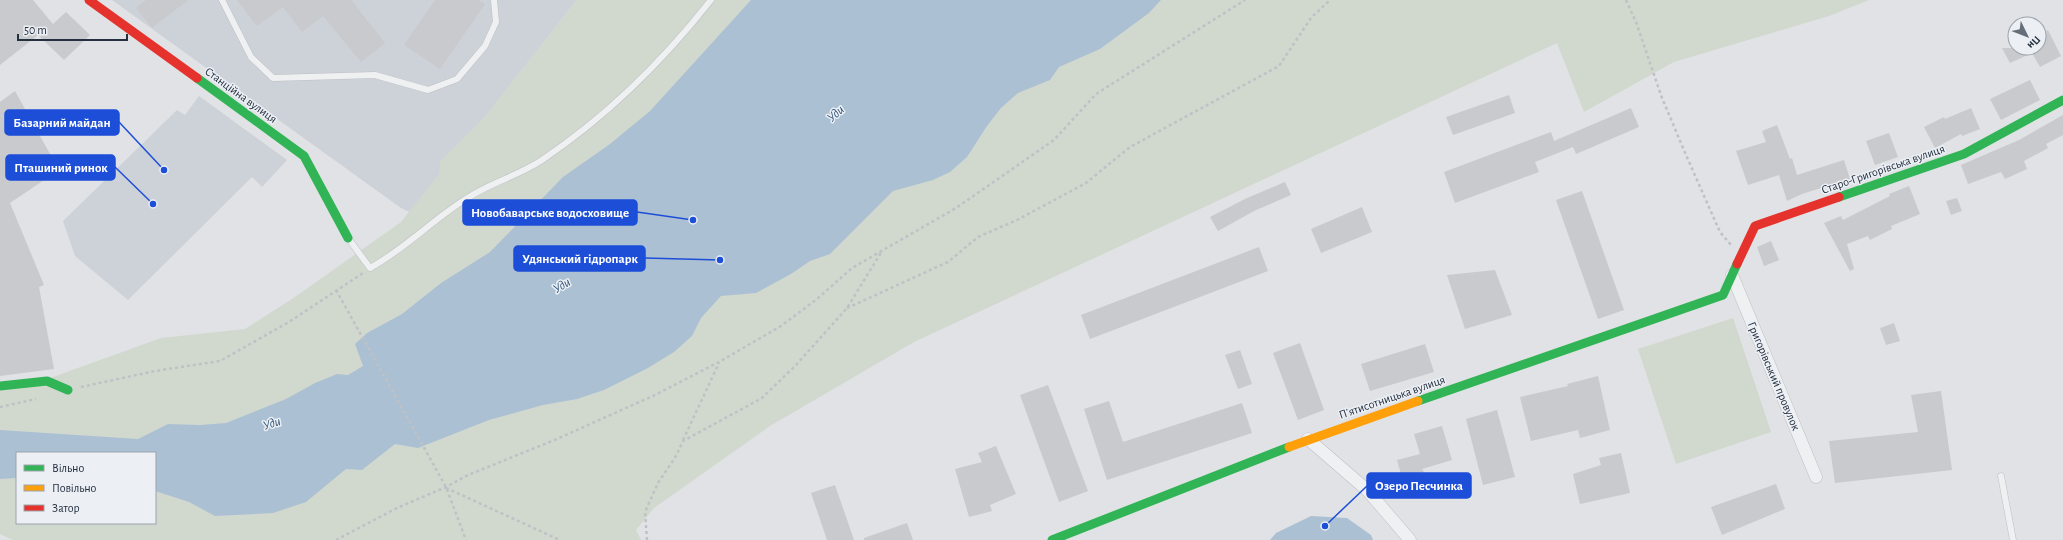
<svg xmlns="http://www.w3.org/2000/svg" width="2063" height="540" font-family="'Alegreya Sans',sans-serif">
  <style>
    .built { fill: #cdd2d9 }
    .green { fill: #d1d9cf; fill-rule: evenodd }
    .water { fill: #acc0d3 }
    .building { fill: #c8cacd }
    .lines { fill: none; stroke-linecap: round; stroke-linejoin: round }
    .lane-casing { stroke: #bec0c3; stroke-width: 7 }
    .street-casing { stroke: #bec0c3; stroke-width: 13 }
    .path { stroke: #bfc1c5; stroke-width: 2.5; stroke-dasharray: 3 3; stroke-linecap: butt }
    .lane { stroke: #eff0f2; stroke-width: 6 }
    .street { stroke: #eff0f2; stroke-width: 12 }
    .fast { stroke: #30b455; stroke-width: 9 }
    .slow { stroke: #ff9f0a; stroke-width: 9 }
    .jam { stroke: #e5322d; stroke-width: 9 }
    .labels { text-anchor: middle; dominant-baseline: central; stroke-width: 3; stroke-linejoin: round; paint-order: stroke }
    .street-label { font-size: 12px; fill: #25303f; stroke: #ecf0f5 }
    .water-label { font-size: 13px; font-style: italic; fill: #2d5176; stroke: #ecf0f5 }
    .leader { fill: none; stroke: #1d4ed8; stroke-width: 1.5 }
    .callout-dot { fill: #1d4ed8; stroke: #ecf0f5; stroke-width: 1.5 }
    .callout { fill: #1d4ed8; stroke: #1d4ed8; stroke-width: 1.5 }
    .callout-label { font-size: 13px; text-anchor: middle; font-weight: bold; fill: #fff }
  </style>
  <rect width="100%" height="100%" fill="#e0e2e5"/>
  <path class="built" d="M112 0H577L410 212 401 208Z
    M199 96 287 160 262 187 252 177 128 300 75 256 63 221 177 110 185 115Z"/>
  <path class="green" d="M577 0H1869L1829 16 1674 62 1584 112 1557 43 914 342 770 426 654 508 636 530 641 540H13L0 534V389L53 377 161 338 245 329 295 297 401 222 439 174 440 162 483 119ZM17 453H155V523H17Z
    M1733 318 1771 432 1676 464 1638 349Z"/>
  <path class="water" d="M751 0H1161L1149 13 1100 49 1059 67 1050 80 1018 93 1001 108 987 126 967 157 950 172 933 180 893 191 830 254 810 261 791 274 756 293 721 296 701 318 692 336 674 352 648 368 604 390 577 399 543 405 489 420 418 448 395 444 362 470 346 469 306 502 273 513 215 516 189 502 155 491V453H17V478L0 479V430L138 439 168 424 200 425 226 423 286 399 315 383 337 374 348 375 363 366 355 344 367 333 402 314 441 283 490 252 563 177 610 144 650 111Z
    M1311 516 1347 518 1371 535 1373 540H1270L1276 533Z"/>
  <path class="building" d="M0 0H33L53 24 66 12 90 35 64 60 38 35 0 65Z
    M146 0H188L152 28 136 8Z
    M237 0H351L385 43 361 62 323 16 302 32 283 7 257 26Z
    M435 0H478L485 4 440 69 404 45Z
    M2048 30 2061 56 2040 67 2032 53 2010 63 2002 48H2039V35Z
    M2030 80 2040 100 2001 120 1990 99Z
    M15 91 59 170 10 203 44 285 39 287 54 369 0 376V102Z
    M1509 95 1515 113 1453 135 1446 117Z
    M1631 108 1639 127 1576 154 1573 147 1535 162 1539 172 1455 203 1444 172 1551 132 1554 141Z
    M1971 108 1980 129 1962 136 1961 134 1935 148 1924 127 1944 117 1945 119Z
    M2063 115V135L2046 144 2048 148 2024 161 2027 169 2005 179 2001 172 1968 184 1961 165 2019 140Z
    M1777 125 1790 159 1792 158 1797 175 1844 160 1850 179 1802 194 1787 201 1779 175 1748 185 1736 151 1766 142 1762 131Z
    M1889 133 1898 157 1875 165 1866 141Z
    M1285 182 1291 195 1254 211 1218 231 1210 217 1247 198Z
    M1909 186 1920 214 1891 226 1892 229 1870 240 1868 236 1847 244 1854 269 1850 271 1824 223 1841 216 1843 220 1890 196 1889 194Z
    M1582 191 1624 310 1598 319 1556 200Z
    M1957 198 1962 211 1951 215 1946 201Z
    M1362 207 1372 232 1321 253 1311 229Z
    M1771 241 1779 260 1764 266 1757 247Z
    M1259 247 1268 271 1090 339 1081 315Z
    M1495 270 1512 315 1465 329 1447 275Z
    M1894 323 1900 341 1886 345 1880 328Z
    M1300 343 1324 410 1298 420 1273 353Z
    M1425 344 1434 372 1370 391 1361 364Z
    M1240 350 1252 384 1238 389 1225 355Z
    M1598 376 1610 430 1580 438 1578 430 1531 441 1520 397 1568 386 1567 384Z
    M1048 385 1088 491 1059 502 1020 395Z
    M1941 391 1952 470 1835 483 1829 441 1918 432 1911 395Z
    M1109 401 1123 442 1242 403 1252 433 1107 480 1084 409Z
    M1497 410 1515 477 1483 485 1466 419Z
    M1442 426 1452 460 1422 469 1424 472 1402 478 1397 460 1420 454 1414 434Z
    M996 446 1016 494 990 505 992 511 969 517 955 469 982 462 978 453Z
    M1621 453 1630 493 1580 504 1573 474 1601 465 1599 458Z
    M1776 484 1785 509 1722 535 1711 507Z
    M835 485 854 540H827L811 493Z
    M907 523 913 540H864V538Z"/>
  <g class="lines">
    <g class="lane-casing">
      <path id="lane" d="M222 0 251 57 273 78 375 75 428 90 457 79 485 46 496 22 494 0
        M348 238 370 268C405 249 432 220 466 199 489 183 518 176 542 160 606 117 663 61 711 0
        M2001 476 2013 540"/>
    </g>
    <g class="street-casing">
      <path id="street" d="M1732 275 1816 477
        M1308 439 1367 490 1410 540"/>
    </g>
    <path class="path" d="M1626 0 1636 22 1662 98 1686 155 1720 232 1731 245
      M336 290 446 487 466 540
      M847 308 948 262 978 237 1017 220 1086 183 1130 147 1279 66 1311 18 1330 0
      M81 387 155 371 220 361 289 322 363 273
      M0 407 36 399
      M683 440 719 363
      M446 488 560 540
      M336 540 397 508 446 487 468 475 557 439 655 395 719 362 781 326 817 299 852 268 956 208 1054 140 1096 94 1245 0
      M647 540 645 512 658 483 676 456 683 441 762 398 796 365 847 308 882 251"/>
    <use href="#lane" class="lane"/>
    <use href="#street" class="street"/>
    <path class="fast" d="M197 78 304 156 348 238
      M1839 197 1964 154 2063 100
      M0 386 47 381 68 390
      M1418 401 1723 295 1737 264
      M1052 540 1289 447"/>
    <path class="slow" d="M1289 447 1418 401"/>
    <path class="jam" d="M89 0 197 78
      M1737 264 1755 226 1839 197"/>
  </g>
  <g class="labels">
    <g class="street-label">
      <text transform="translate(241 95) rotate(36)">Станційна вулиця</text>
      <text transform="translate(1883 169) rotate(-19)">Старо-Григорівська вулиця</text>
      <text transform="translate(1774 376) rotate(67)">Григорівський провулок</text>
      <text transform="translate(1392 397) rotate(-19)">П’ятисотницька вулиця</text>
    </g>
    <g class="water-label">
      <text transform="translate(836 114) rotate(-42)">Уди</text>
      <text transform="translate(562 286) rotate(-31)">Уди</text>
      <text transform="translate(272 424) rotate(-17)">Уди</text>
    </g>
  </g>
  <path class="leader" d="M164 170L119 122M153 204L115 167M693 220L637 212M720 260L645 258M1325 526L1367 486"/>
  <g class="callout-dot">
    <circle cx="164" cy="170" r="4"/>
    <circle cx="153" cy="204" r="4"/>
    <circle cx="693" cy="220" r="4"/>
    <circle cx="720" cy="260" r="4"/>
    <circle cx="1325" cy="526" r="4"/>
  </g>
  <g class="callout">
    <rect x="5" y="110" width="114" height="25" rx="4"/>
    <rect x="6" y="155" width="109" height="25" rx="4"/>
    <rect x="463" y="200" width="174" height="25" rx="4"/>
    <rect x="514" y="246" width="131" height="25" rx="4"/>
    <rect x="1367" y="473" width="104" height="25" rx="4"/>
  </g>
  <g class="callout-label">
    <text x="62" y="127">Базарний майдан</text>
    <text x="61" y="172">Пташиний ринок</text>
    <text x="550" y="217">Новобаварське водосховище</text>
    <text x="580" y="263">Удянський гідропарк</text>
    <text x="1419" y="490">Озеро Песчинка</text>
  </g>
  <rect x="16" y="452" width="140" height="72" fill="#ecf0f5" stroke="#9ca3ac"/>
  <rect x="24" y="465" width="20" height="6" fill="#30b455" stroke="#9ca3ac"/>
  <text x="52" y="472" font-size="12" fill="#25303f">Вільно</text>
  <rect x="24" y="485" width="20" height="6" fill="#ff9f0a" stroke="#9ca3ac"/>
  <text x="52" y="492" font-size="12" fill="#25303f">Повільно</text>
  <rect x="24" y="505" width="20" height="6" fill="#e5322d" stroke="#9ca3ac"/>
  <text x="52" y="512" font-size="12" fill="#25303f">Затор</text>
  <g transform="translate(2027 36) rotate(133)"><circle r="19" fill="#ecf0f5" stroke="#9ca3ac"/>
  <path d="M0-3L7 15L0 10L-7 15Z" fill="#666e79"/>
  <text y="-6" font-size="11" font-weight="bold" text-anchor="middle" fill="#25303f">Пн</text>
  </g>
  <path d="M18 34v6h109v-6" fill="none" stroke="#25303f" stroke-width="2"/>
  <text x="24" y="34" font-size="12" fill="#25303f" stroke="#ecf0f5" stroke-width="3" paint-order="stroke">50 m</text>
</svg>
